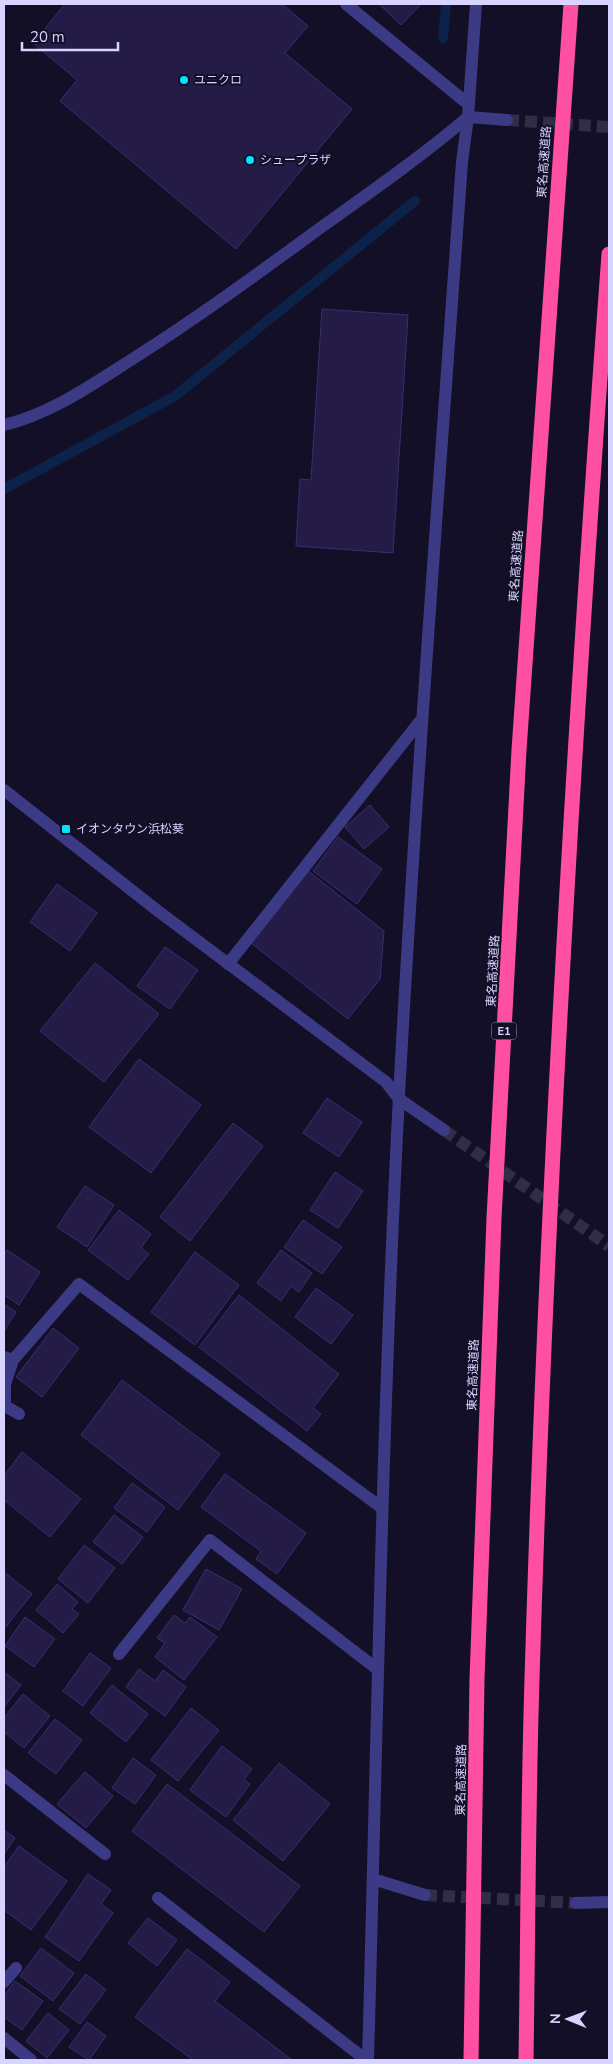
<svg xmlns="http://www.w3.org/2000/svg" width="613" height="2064" font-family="'Nunito Sans','Noto Sans JP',sans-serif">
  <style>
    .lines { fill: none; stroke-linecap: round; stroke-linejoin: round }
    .stream { stroke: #0c2248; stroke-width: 10 }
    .building { fill: #241b47; stroke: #3b2d73 }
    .minor-tunnel { stroke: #312d47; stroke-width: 12; stroke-dasharray: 12 6; stroke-linecap: butt }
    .tertiary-tunnel { stroke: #312d47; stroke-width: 12; stroke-dasharray: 12 6; stroke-linecap: butt }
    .minor { stroke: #3d3a85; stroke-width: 12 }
    .tertiary { stroke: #3d3a85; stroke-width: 12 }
    .motorway { stroke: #ff4fa3; stroke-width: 15 }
    .poi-dot { fill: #00e5ff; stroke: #130f26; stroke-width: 2 }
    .labels { text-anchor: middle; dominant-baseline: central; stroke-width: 4; stroke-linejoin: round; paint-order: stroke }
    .shield { fill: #130f26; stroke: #9e99be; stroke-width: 1 }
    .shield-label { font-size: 11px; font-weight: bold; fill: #d9d4ff }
    .poi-label { font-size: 12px; fill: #d9d4ff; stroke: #130f26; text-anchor: start }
    .street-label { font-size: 12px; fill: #d9d4ff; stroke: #130f26 }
  </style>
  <rect width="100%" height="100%" fill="#130f26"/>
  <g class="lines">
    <path class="stream" d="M443 38 446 4
      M4 489 175 396 415 201"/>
  </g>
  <path class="building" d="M65 4H282L308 26 285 53 352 109 236 249 60 101 77 80 33 43Z
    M379 4H421L401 25Z
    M322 309 408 315 393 553 296 546 300 479 311 480Z
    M370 805 389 827 364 849 345 827Z
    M338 837 382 869 357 904 313 871Z
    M307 870 384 931 380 979 348 1019 251 943Z
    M57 884 97 913 70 951 30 922Z
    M165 947 198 970 170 1009 137 986Z
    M95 963 159 1014 104 1082 40 1031Z
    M139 1059 201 1105 151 1173 89 1127Z
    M327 1098 362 1122 339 1157 303 1133Z
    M233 1123 263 1146 190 1241 160 1217Z
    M335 1172 363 1191 338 1228 310 1210Z
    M85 1186 114 1205 87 1247 57 1227Z
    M119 1210 151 1234 141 1248 149 1254 128 1280 88 1250Z
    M303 1220 342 1247 322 1274 284 1247Z
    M7 1250 40 1272 19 1305 4 1295V1255Z
    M281 1250 312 1273 299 1292 291 1286 281 1301 257 1283Z
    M195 1252 239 1285 195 1345 151 1312Z
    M316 1288 353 1315 331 1344 295 1317Z
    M239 1295 339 1374 313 1408 321 1414 307 1431 199 1347Z
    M4 1304 16 1312 4 1331Z
    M53 1328 79 1348 42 1397 16 1377Z
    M122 1380 220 1454 178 1510 81 1435Z
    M22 1452 81 1499 50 1537 4 1500V1476Z
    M225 1474 306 1533 277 1574 256 1559 261 1551 201 1507Z
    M132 1483 165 1507 147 1532 114 1508Z
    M114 1515 143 1537 122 1564 93 1542Z
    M84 1545 115 1568 88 1603 58 1579Z
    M206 1569 242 1589 219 1630 183 1610Z
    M4 1572 32 1594 4 1629Z
    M57 1584 78 1602 72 1609 79 1614 63 1633 36 1610Z
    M174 1615 185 1623 190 1617 217 1637 184 1680 155 1657 165 1643 157 1638Z
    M25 1617 55 1639 34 1667 5 1646Z
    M90 1653 111 1668 83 1706 63 1691Z
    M139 1669 155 1681 163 1670 186 1687 165 1716 126 1687Z
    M4 1672 21 1685 4 1707Z
    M112 1685 148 1714 126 1742 90 1713Z
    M23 1694 50 1716 24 1748 4 1732V1718Z
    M191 1708 219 1730 178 1781 151 1760Z
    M55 1719 82 1740 56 1774 28 1753Z
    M222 1746 252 1769 244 1780 250 1784 226 1817 190 1790Z
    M133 1758 156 1775 135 1804 112 1788Z
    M279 1763 330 1804 283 1861 233 1820Z
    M85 1772 113 1796 86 1828 57 1804Z
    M167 1784 300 1886 264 1932 132 1831Z
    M4 1830 15 1838 4 1854Z
    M19 1846 67 1881 31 1930 4 1910V1867Z
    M88 1874 111 1890 101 1904 113 1913 79 1961 45 1937Z
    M148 1918 177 1940 157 1966 128 1943Z
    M41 1948 74 1973 53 2001 20 1976Z
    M187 1949 230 1982 215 2001 292 2060H193L135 2017Z
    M86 1974 106 1990 80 2024 59 2009Z
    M15 1981 43 2001 22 2030 4 2017V1996Z
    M48 2013 69 2030 47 2058 26 2041Z
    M87 2022 106 2036 89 2060 69 2047Z"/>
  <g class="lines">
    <path class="minor-tunnel" d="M425 1895 576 1903"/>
    <path class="tertiary-tunnel" d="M507 120 609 127
      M444 1130 609 1246"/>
    <path class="minor" d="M346 4 468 104
      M228 964 421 720
      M4 1357 13 1360 79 1284 382 1508
      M13 1360 5 1384V1406L19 1414
      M119 1654 210 1540 377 1669
      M4 1775 105 1854
      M373 1879 425 1895
      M158 1898 366 2060
      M576 1903 609 1902
      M4 1982 16 1968
      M4 2038 31 2060
      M368 2060C377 1739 382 1417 399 1096 416 784 440 473 462 162L468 117 476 4"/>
    <path class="tertiary" d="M4 425C51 414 93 384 134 358 199 317 261 271 323 226 372 191 422 156 468 117L507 120
      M4 790 158 911 386 1082 399 1099 444 1130"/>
    <path class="motorway" d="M471 2060 477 1679 494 1218 519 750 571 4
      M526 2060C528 1933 528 1806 532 1679 546 1204 574 728 609 254"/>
  </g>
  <g class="poi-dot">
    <circle cx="184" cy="80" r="5"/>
    <circle cx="250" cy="160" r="5"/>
    <rect x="61" y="824" width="10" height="10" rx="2.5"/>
  </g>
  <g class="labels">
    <rect class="shield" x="491.5" y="1022.5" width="25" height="17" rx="4"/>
    <g class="shield-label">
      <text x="504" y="1031">E1</text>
    </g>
    <g class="poi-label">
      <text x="194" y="80">ユニクロ</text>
      <text x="260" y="160">シュープラザ</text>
      <text x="76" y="829">イオンタウン浜松葵</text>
    </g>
    <g class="street-label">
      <text transform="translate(544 162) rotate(-86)">東名高速道路</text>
      <text transform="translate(516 566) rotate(-86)">東名高速道路</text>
      <text transform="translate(493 971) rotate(-87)">東名高速道路</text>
      <text transform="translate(473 1375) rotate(-88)">東名高速道路</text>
      <text transform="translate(461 1780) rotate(-89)">東名高速道路</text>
    </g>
  </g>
  <rect width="613" height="2064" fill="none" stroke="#d9d4ff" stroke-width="10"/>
  <g transform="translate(568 2019) rotate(271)" stroke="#130f26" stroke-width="4" paint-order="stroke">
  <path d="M0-4L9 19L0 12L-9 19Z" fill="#d9d4ff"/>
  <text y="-8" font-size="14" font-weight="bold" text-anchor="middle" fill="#d9d4ff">N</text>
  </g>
  <path d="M22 42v8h96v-8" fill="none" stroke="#d9d4ff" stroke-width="2.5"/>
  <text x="30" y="42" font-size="15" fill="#d9d4ff" stroke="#130f26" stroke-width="4" paint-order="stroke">20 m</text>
</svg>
